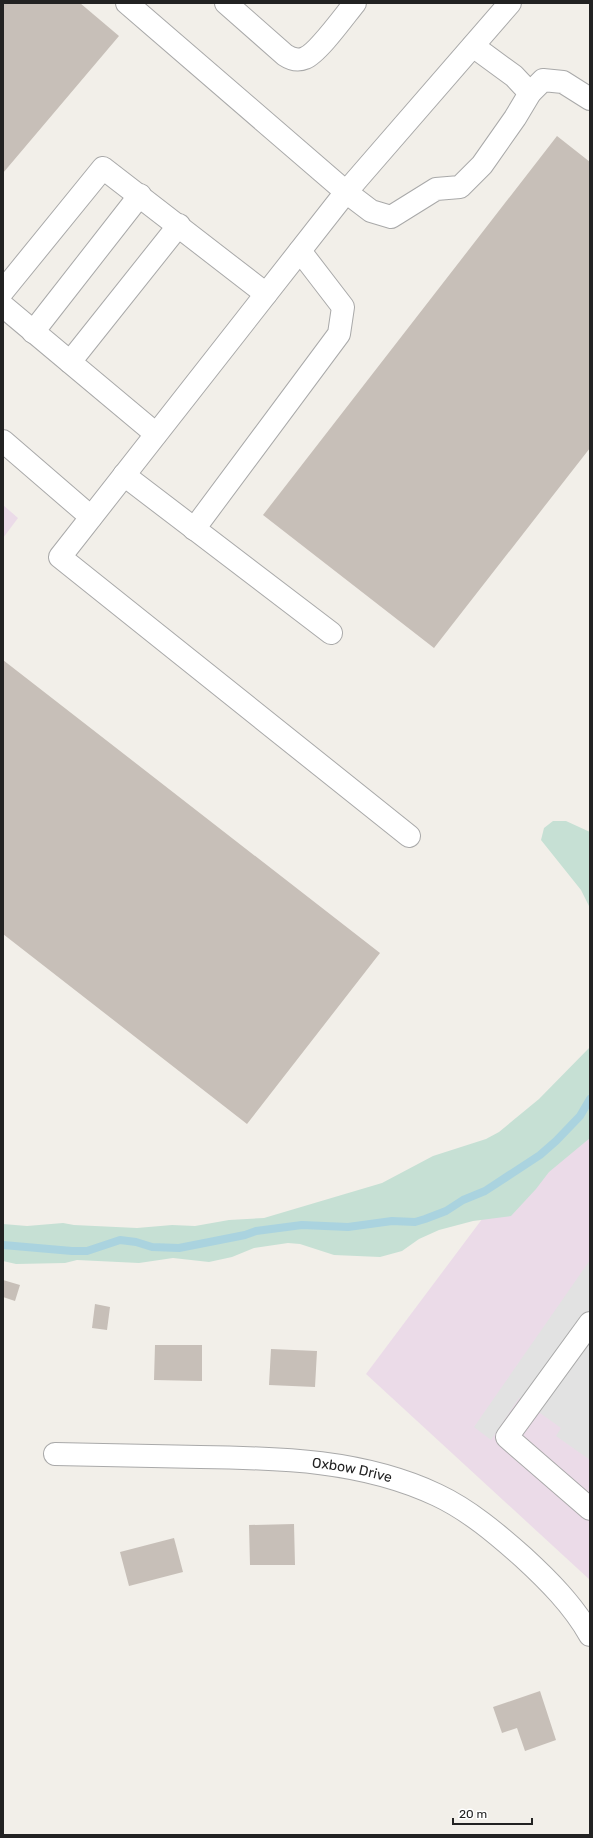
<svg xmlns="http://www.w3.org/2000/svg" width="593" height="1838" font-family="Rubik,sans-serif">
  <style>
    .industrial { fill: #ebdbe8 }
    .wetland { fill: #c6e0d4 }
    .parking { fill: #e2e2e2 }
    .lines { fill: none; stroke-linecap: round; stroke-linejoin: round }
    .stream { stroke: #aad3df; stroke-width: 8 }
    .building { fill: #c7bfb8 }
    .minor-casing { stroke: #a9a9a9; stroke-width: 24 }
    .minor { stroke: #fff; stroke-width: 22 }
    .labels { text-anchor: middle; dominant-baseline: central; stroke-width: 3.5; stroke-linejoin: round; paint-order: stroke }
    .street-label { font-size: 14px; fill: #222; stroke: #fff }
  </style>
  <rect width="100%" height="100%" fill="#f2efe9"/>
  <path class="industrial" d="M3 505 18 518 3 538Z
    M590 1075V1580L366 1374Z"/>
  <path class="wetland" d="M553 821H566L590 832V908L581 890 541 840 544 828Z
    M590 1047V1138L549 1172 536 1189 511 1216 473 1221 439 1230 419 1239 402 1251 380 1257 334 1255 300 1244 288 1243 254 1248 232 1257 209 1262 173 1258 139 1263 77 1260 65 1263 16 1264 3 1261V1224L27 1226 63 1223 74 1225 137 1228 172 1225 195 1226 229 1220 264 1218 382 1183 433 1156 486 1139 499 1132 539 1099Z"/>
  <path class="parking" d="M590 1260V1460L556 1436 561 1428 519 1398 491 1440 474 1427Z"/>
  <g class="lines">
    <path class="stream" d="M3 1245 72 1251H87L120 1240 136 1242 152 1247 179 1248 245 1235 256 1231 302 1225 348 1227 392 1221 415 1222 425 1219 446 1211 463 1200 485 1191 540 1155 556 1141 580 1116 590 1099"/>
  </g>
  <path class="building" d="M3 3H80L119 36 3 173Z
    M557 136 590 162V448L434 648 263 515Z
    M3 660 380 953 247 1124 3 934Z
    M3 1280 20 1285 15 1301 3 1297Z
    M95 1304 110 1307 107 1330 92 1328Z
    M155 1345H202V1381L154 1380Z
    M271 1349 317 1351 315 1387 269 1385Z
    M294 1524 295 1565H250L249 1525Z
    M174 1538 183 1572 129 1586 120 1552Z
    M540 1691 556 1740 525 1751 517 1728 502 1733 493 1707Z"/>
  <g class="lines">
    <g class="minor-casing">
      <g id="minor">
        <path d="M127 3 346 192 371 211 391 217 436 189 460 187 482 165 515 118 530 93 543 80 563 82 590 99"/>
        <path d="M226 3 285 55C291 59 298 61 305 58 318 53 345 15 355 3"/>
        <path d="M473 46 514 76 530 93"/>
        <path d="M3 291 103 168 266 294"/>
        <path d="M3 306 156 434"/>
        <path d="M33 332 140 195"/>
        <path d="M70 362 179 225"/>
        <path d="M3 441 91 517"/>
        <path d="M124 475 331 633"/>
        <path d="M194 529 339 334 343 307 300 251"/>
        <path d="M409 836 60 557 346 192 510 3"/>
        <path d="M590 1323 507 1437 590 1509"/>
        <path id="s1" d="M55 1454C104 1455 152 1456 200 1457 281 1458 363 1460 437 1495 469 1510 497 1534 523 1557 548 1580 573 1605 590 1635"/>
      </g>
    </g>
    <use href="#minor" class="minor"/>
  </g>
  <g class="labels">
    <g class="street-label">
      <text stroke="none"><textPath href="#s1" startOffset="298">Oxbow Drive</textPath></text>
    </g>
  </g>
  <rect width="593" height="1838" fill="none" stroke="#222222" stroke-width="8"/>
  <path d="M453 1818v6h79v-6" fill="none" stroke="#222222" stroke-width="2"/>
  <text x="459" y="1818" font-size="12" fill="#222222" stroke="#ffffff" stroke-width="3" paint-order="stroke">20 m</text>
</svg>
